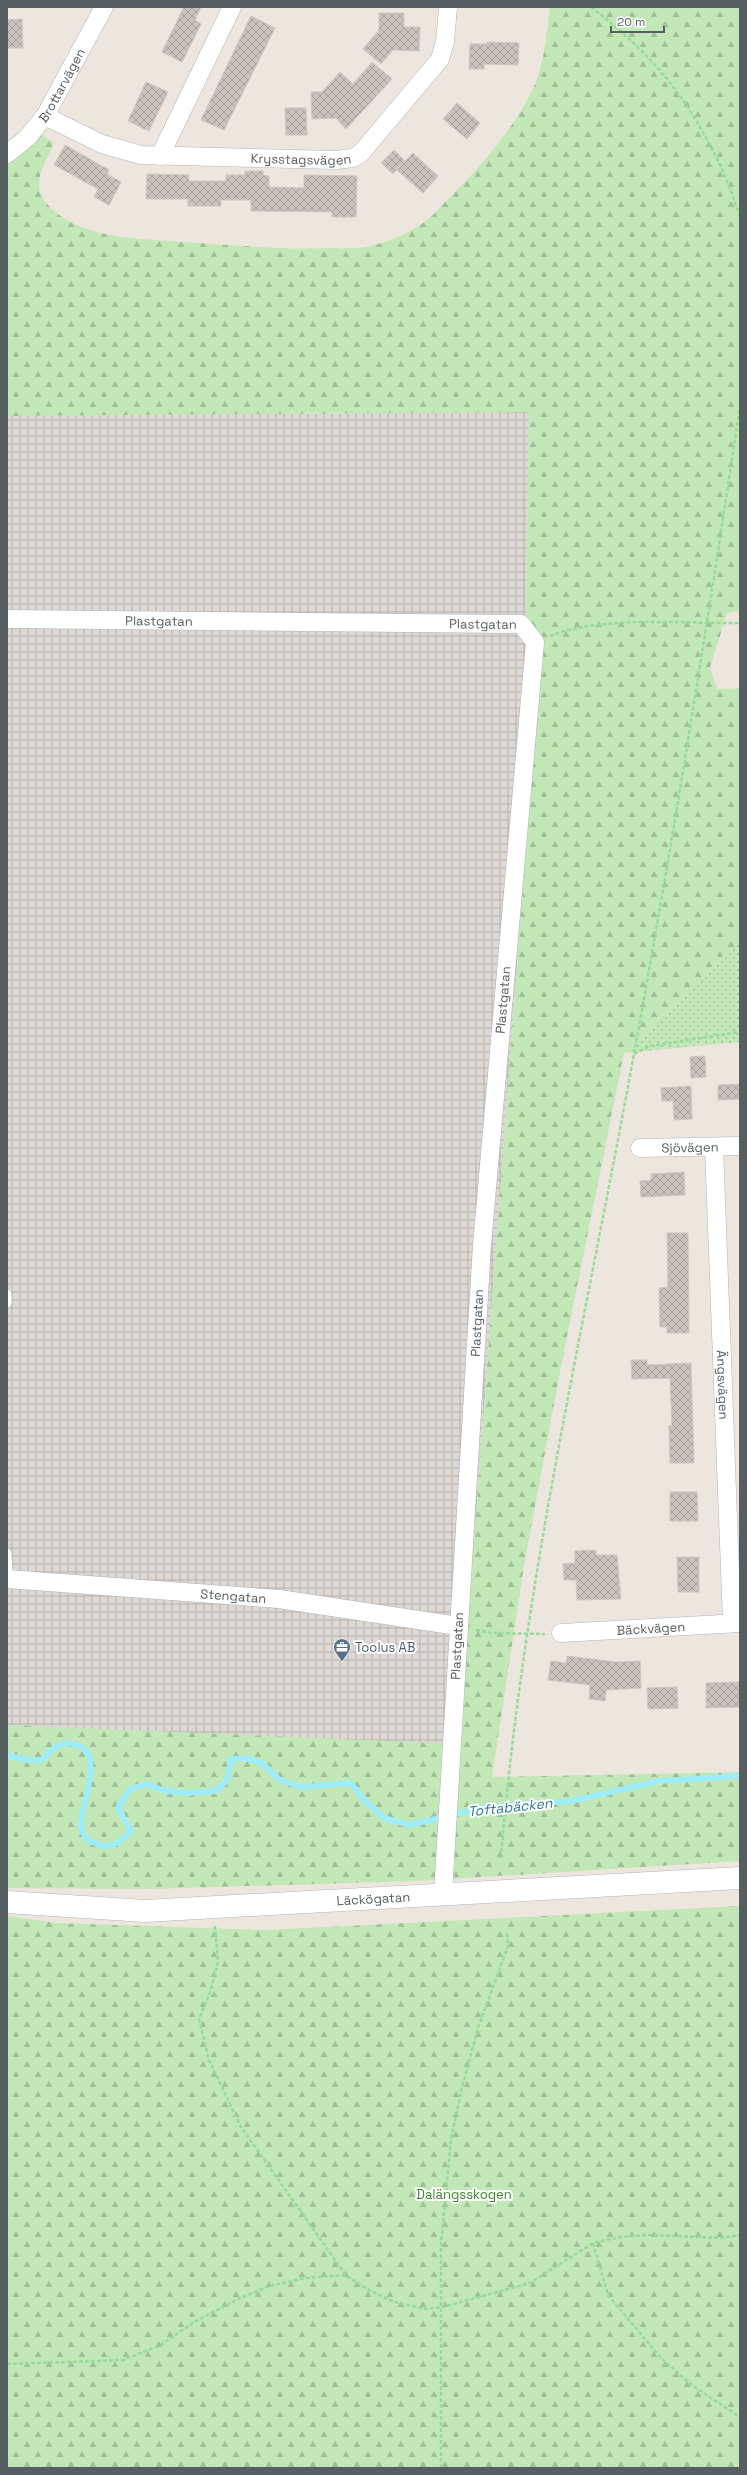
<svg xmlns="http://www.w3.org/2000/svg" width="747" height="2475" font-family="'Space Grotesk',sans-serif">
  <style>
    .industrial { fill: url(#industrial-grid) }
    .grass { fill: url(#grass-dots) }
    .forest { fill: url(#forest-firs) }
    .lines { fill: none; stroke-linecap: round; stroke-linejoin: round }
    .stream { stroke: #9cedff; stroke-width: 5.5 }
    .building { fill: url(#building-cross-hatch); stroke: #d2c5bc }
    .service-casing { stroke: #b0b5b8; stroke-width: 10 }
    .minor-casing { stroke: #b0b5b8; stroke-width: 19 }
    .secondary-casing { stroke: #b0b7bb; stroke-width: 23 }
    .path { stroke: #98db99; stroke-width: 2.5; stroke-dasharray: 4 2; stroke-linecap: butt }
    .service { stroke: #fff; stroke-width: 9 }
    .minor { stroke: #fff; stroke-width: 18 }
    .secondary { stroke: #fff; stroke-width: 22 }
    .labels { text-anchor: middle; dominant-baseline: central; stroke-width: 4; stroke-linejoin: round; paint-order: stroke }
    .street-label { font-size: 13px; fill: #575e61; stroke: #fff }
    .service-label { font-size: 13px; fill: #4e5e75; stroke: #fff; text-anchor: start }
    .park-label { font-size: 13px; fill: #3e862b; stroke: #fff }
    .water-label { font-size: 14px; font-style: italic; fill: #287a96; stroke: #fff }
  </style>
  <defs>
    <pattern id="industrial-grid" width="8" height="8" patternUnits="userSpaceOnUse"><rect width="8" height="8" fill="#ddd8d3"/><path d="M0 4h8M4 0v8" fill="none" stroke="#b6b2af"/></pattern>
    <pattern id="grass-dots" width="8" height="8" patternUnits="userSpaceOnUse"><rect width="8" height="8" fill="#c3e8b7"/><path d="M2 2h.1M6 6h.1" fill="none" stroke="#a1bf98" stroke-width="1.8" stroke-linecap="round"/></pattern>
    <pattern id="forest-firs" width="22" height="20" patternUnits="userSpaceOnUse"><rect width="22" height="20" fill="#c3e8b7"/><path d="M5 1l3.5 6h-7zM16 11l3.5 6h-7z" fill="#a1bf98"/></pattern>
    <pattern id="building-cross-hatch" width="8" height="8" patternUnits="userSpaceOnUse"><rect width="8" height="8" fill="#cac2bd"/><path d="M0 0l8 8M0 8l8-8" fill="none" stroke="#a7a19d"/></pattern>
  </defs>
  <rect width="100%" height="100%" fill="#ede6de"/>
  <path class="industrial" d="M529 412 526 614 541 644 459 1745 7 1725V416Z"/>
  <path class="grass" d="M740 941V1042L624 1053Z"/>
  <path class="forest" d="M550 7H740V611L727 613 710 668 717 689 740 688V941L624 1053 559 1377 524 1566 492 1777 740 1772V1861L418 1881 150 1889 7 1888V1725L459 1744 541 644 526 614 529 412 7 416V161L38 132 54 143C47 161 31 181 44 200 74 240 139 238 184 242 233 245 282 250 331 248 343 248 356 249 367 247 385 243 408 234 423 223 432 217 439 208 446 201 479 169 511 132 532 91 544 67 547 34 550 7Z
    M740 1906V2468H7V1916L57 1923 266 1930Z"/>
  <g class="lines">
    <path class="stream" d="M7 1755 27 1760H42C51 1750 58 1741 73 1744 108 1751 81 1801 81 1825 81 1829 84 1835 86 1839 107 1850 115 1848 131 1831L118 1808 130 1789 146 1784 165 1791 189 1793 216 1791 227 1780 231 1759 245 1758 262 1763 280 1780 301 1787 351 1783 362 1798 384 1818 410 1825 485 1807 571 1801 659 1781 740 1776"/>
  </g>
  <path class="building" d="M184 7H201L195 20 201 24 182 62 162 52Z
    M379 13H404V27H420L419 51 393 50 381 64 363 49 379 30Z
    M251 16 275 28 224 130 201 120Z
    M22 19 23 48H7V20Z
    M487 42 519 43 518 65 484 64V69H469L470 44H487Z
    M372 62 392 79 346 129 336 118 312 119 311 92H322L340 72 353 84Z
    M146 82 168 92 149 131 128 121Z
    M457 103 480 123 467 139 443 119Z
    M285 108H306L307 135H286Z
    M65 145 109 170 107 174 121 182 109 205 94 197 98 189 54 165Z
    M394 150 405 161 393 174 381 163Z
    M413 153 438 176 423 193 397 170Z
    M245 171H263V175L269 176V187L304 188V175L357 176 356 217H332V212L251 211V200H221V206H188V199H146L147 174 189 175V181H226V175H245Z
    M705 1056 706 1077 691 1078 690 1057Z
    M740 1084V1099L718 1100V1085Z
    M691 1086 692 1119 674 1120 673 1101H662L661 1088Z
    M684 1172 685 1195 641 1197 640 1181 651 1180V1174Z
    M667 1233H688L689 1333H667V1327H660L659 1288 668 1287Z
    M631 1360H647V1365L691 1363 694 1463H670L669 1426 672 1425 670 1378 632 1379Z
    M670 1492H697L698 1521H670Z
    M596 1550V1555H617L621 1599 577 1600 576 1580H564L563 1564 575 1563V1551Z
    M677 1557H699V1592H678Z
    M567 1656 616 1662 640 1661 641 1688 606 1690 605 1701 589 1699 590 1685 548 1680 551 1661 566 1663Z
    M740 1682V1707L706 1708V1683Z
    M677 1687 678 1708 648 1709 647 1688Z"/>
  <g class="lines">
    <g class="service-casing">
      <path id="service" d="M7 1294V1303
        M7 1553 8 1579"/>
    </g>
    <g class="minor-casing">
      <g id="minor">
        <path id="s1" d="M45 116 102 144 141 155 336 160 353 158 361 153 440 59 445 42 448 7"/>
        <path id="s2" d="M7 154 27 138 45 116 104 7"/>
        <path d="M160 156 232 7"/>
        <path id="s3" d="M7 619 521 624 535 642 482 1245 443 1894"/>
        <path id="s4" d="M714 1147 732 1623"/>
        <path id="s5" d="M640 1148 740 1146"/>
        <path id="s6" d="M7 1579 279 1599 458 1626"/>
        <path id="s7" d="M561 1633 740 1623"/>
      </g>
    </g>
    <g class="secondary-casing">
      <g id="secondary">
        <path id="s8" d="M7 1902 145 1911 740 1878"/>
      </g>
    </g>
    <path class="path" d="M591 7C648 51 684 92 716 157 726 175 732 196 740 216
      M550 636C603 615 683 624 740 623
      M634 1054 650 1046 740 1032
      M476 1630 492 1633 545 1634
      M501 1858C520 1619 571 1385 616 1150 663 903 703 654 740 406
      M215 1926 218 1961 211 1990 199 2019 209 2060 241 2127 345 2274
      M593 2243 608 2295 661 2358 693 2386 740 2417
      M7 2364 123 2360 161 2345 194 2322 236 2300 269 2286 305 2278 345 2275 367 2289 394 2302 426 2309 443 2307 530 2283 593 2243 620 2237 651 2235 721 2238 740 2235
      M441 2468V2243L451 2140 461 2091 478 2028 508 1946 507 1931"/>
    <use href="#service" class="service"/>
    <use href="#minor" class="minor"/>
    <use href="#secondary" class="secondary"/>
  </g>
  <defs>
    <g id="office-pin" transform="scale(0.9)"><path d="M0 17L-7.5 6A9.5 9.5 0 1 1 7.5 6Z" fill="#5c6f8a" stroke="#fff"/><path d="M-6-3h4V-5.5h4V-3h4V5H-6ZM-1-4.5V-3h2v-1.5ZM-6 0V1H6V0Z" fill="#fff"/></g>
  </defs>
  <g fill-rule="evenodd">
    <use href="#office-pin" x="342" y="1647"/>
  </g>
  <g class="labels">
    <g class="street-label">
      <text stroke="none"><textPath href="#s2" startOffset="89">Brottarvägen</textPath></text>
      <text stroke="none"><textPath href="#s1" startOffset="264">Krysstagsvägen</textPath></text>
      <text stroke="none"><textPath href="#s3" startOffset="152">Plastgatan</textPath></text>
      <text stroke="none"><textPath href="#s3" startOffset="476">Plastgatan</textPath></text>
      <text transform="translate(503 1000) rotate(-85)">Plastgatan</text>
      <text stroke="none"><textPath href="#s5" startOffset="50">Sjövägen</textPath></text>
      <text transform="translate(477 1323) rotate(-87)">Plastgatan</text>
      <text stroke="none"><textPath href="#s4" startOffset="238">Ängsvägen</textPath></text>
      <text stroke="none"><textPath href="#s6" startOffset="227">Stengatan</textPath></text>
      <text stroke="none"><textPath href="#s7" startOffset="90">Bäckvägen</textPath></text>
      <text transform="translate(457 1646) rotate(-87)">Plastgatan</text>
      <text stroke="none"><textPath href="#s8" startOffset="367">Läckögatan</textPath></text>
    </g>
    <g class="service-label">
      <text x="355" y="1647">Toolus AB</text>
    </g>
    <g class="park-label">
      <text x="464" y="2194">Dalängsskogen</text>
    </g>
    <g class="water-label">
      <text transform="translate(510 1807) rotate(-6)">Toftabäcken</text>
    </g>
  </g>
  <rect width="747" height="2475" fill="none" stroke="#575e61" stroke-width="16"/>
  <path d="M611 26v6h53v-6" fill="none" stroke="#575e61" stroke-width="2"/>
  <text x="617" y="26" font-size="12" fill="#575e61" stroke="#ffffff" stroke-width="3" paint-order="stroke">20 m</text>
</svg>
